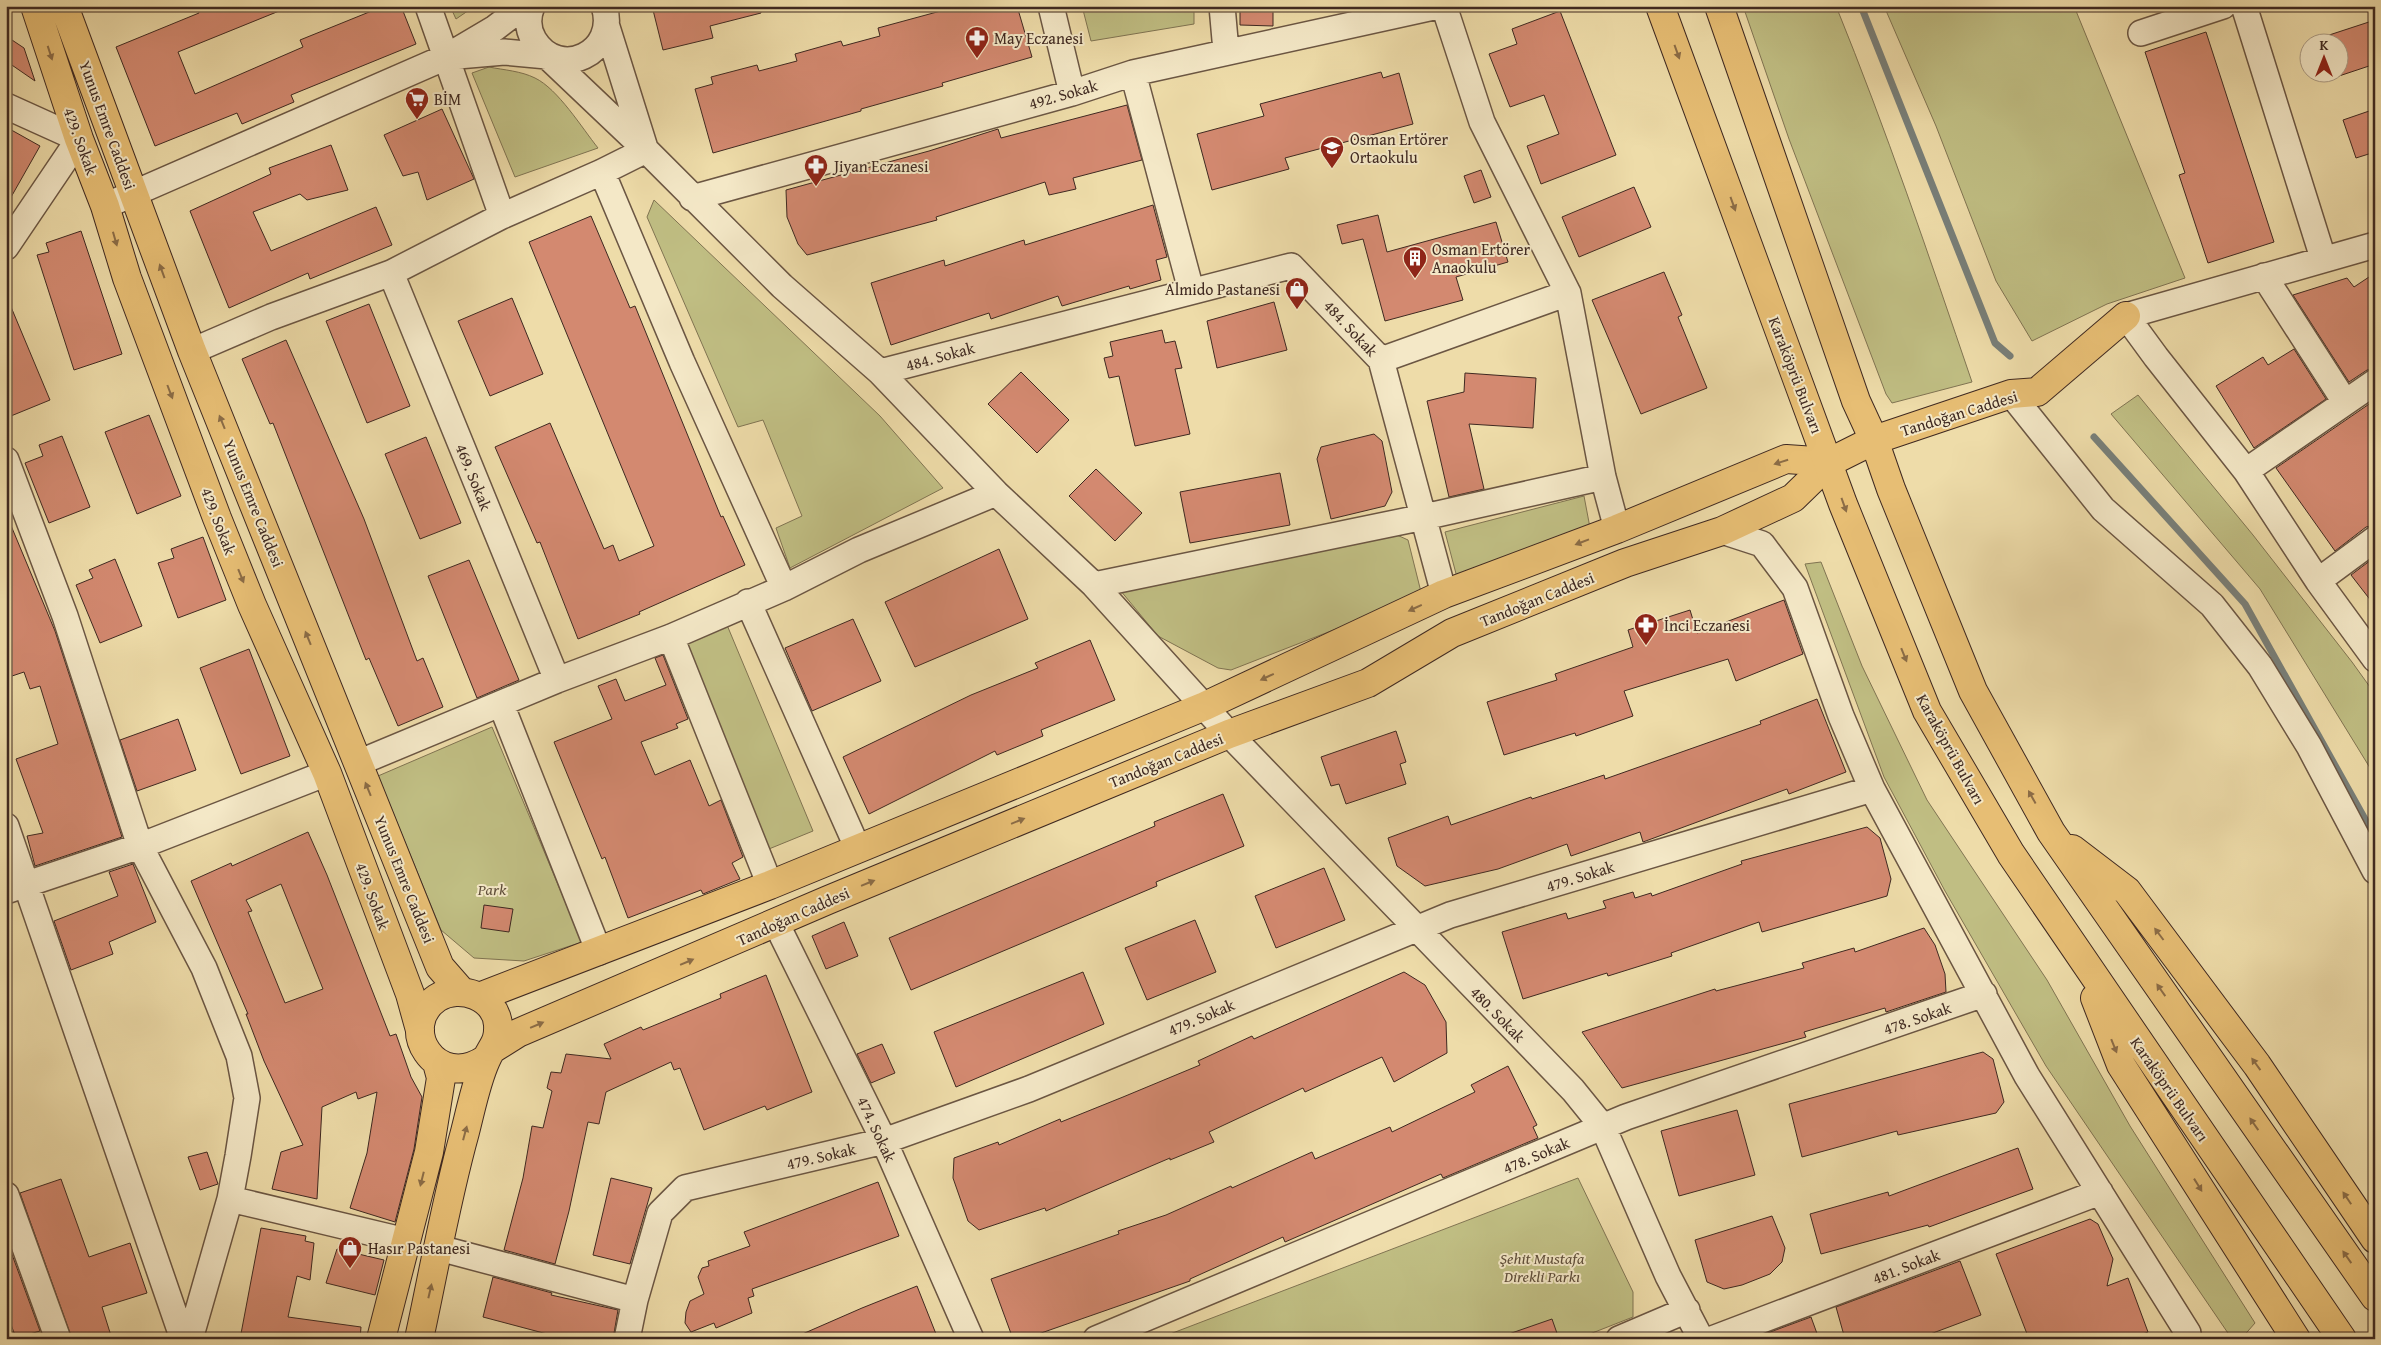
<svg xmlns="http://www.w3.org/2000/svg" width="2381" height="1345" font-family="'Gentium Book Plus',serif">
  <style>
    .green { fill: #c0be83; stroke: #807452 }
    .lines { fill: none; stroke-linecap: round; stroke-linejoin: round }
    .stream { stroke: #787f79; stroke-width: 7 }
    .building { fill: #d38970; stroke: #3f2921; fill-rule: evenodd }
    .minor-casing { stroke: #6b5643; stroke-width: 28 }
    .major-casing { stroke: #3f2921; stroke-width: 30 }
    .highway-casing { stroke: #3f2921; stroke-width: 30 }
    .minor { stroke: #f4e8c7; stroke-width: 25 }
    .major { stroke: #e7be74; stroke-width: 28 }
    .highway { stroke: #e7be74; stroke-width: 28 }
    .oneway { fill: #8b6c46 }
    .labels { text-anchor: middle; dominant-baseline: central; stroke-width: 4; stroke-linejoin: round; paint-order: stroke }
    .poi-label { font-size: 16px; fill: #3f2921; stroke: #f4e8c7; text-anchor: start }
    .street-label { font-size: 16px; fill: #3f2921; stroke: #f4e8c7 }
    .park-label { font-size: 16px; font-style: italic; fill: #5f4e3a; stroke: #f4e8c7 }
  </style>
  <rect width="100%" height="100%" fill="#eedca9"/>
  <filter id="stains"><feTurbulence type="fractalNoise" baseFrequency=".004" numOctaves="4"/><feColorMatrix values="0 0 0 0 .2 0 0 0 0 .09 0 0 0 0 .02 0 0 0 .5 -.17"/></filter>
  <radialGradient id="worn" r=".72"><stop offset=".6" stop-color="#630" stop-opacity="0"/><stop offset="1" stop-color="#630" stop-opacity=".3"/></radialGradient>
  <path class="green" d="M450 6H475L456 19Z
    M1082 6H1194V24L1091 41Z
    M1743 6H1836C1886 129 1929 256 1972 382L1892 403 1886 394 1789 139Z
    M1884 6H2074L2185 278 2107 304 2032 341 1996 281 1936 126Z
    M489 67C504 70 521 71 535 78 558 89 582 128 598 148L515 177 472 73Z
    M654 200 880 416 943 488 790 568 776 528 802 516 763 420 738 427 647 217Z
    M2138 395 2253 535 2352 662 2375 694V776L2260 589 2111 414Z
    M1584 496 1591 533 1459 585 1445 532Z
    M1397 535 1408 540 1421 592 1418 597 1231 670 1218 668 1158 636 1120 590Z
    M1821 562 1862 666 1927 800 2047 980 2130 1126 2255 1323 2241 1339H2232L2046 1066 1945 891 1884 777 1805 564Z
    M727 625 813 831 764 851 678 645Z
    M492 727 582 942 524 961 474 958 441 930 378 776Z
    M1578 1178 1633 1292V1317L1577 1339H1157Z"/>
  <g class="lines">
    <path class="stream" d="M1861 6 1995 343 2010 356
      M2094 437 2245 604 2375 837"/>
  </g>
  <path class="building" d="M197 6 289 7 178 52 195 94 303 47 300 40 384 6H401L416 44 291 95 294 102 242 124 237 113 155 146 116 47 199 13Z
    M652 6H760L761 13 710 26 713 38 663 50Z
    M947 6H1017L1032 57 942 83 943 86 861 109V111L713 153 695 89 713 84 711 77 757 65 759 71 797 61 795 54 841 41 843 46 880 36 878 28 948 9Z
    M1240 6H1273V26L1240 25Z
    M1560 11 1616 155 1541 184 1527 146 1559 134 1544 95 1510 107 1489 54 1517 44 1512 29Z
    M2375 20V64L2330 79 2328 72H2338V42H2318L2317 39Z
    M2206 32 2274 242 2208 263 2179 175 2185 173 2145 52Z
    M6 36 24 48 35 81 6 61Z
    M1381 72 1383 78 1399 73 1413 124 1285 158 1289 169 1212 190 1197 134 1264 116 1260 104Z
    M1127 105 1142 160 1073 178 1076 189 1049 195 1045 182 936 217 937 220 807 255 798 244 787 217 786 190 929 151 998 129 1001 138Z
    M442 109 474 179 427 200 418 172 403 176 384 135Z
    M2375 109V152L2356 158 2343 120Z
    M6 127 40 146 6 206Z
    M331 145 348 190 307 200 300 194 253 212 271 251 376 207 392 245 310 279 308 273 229 308 190 211 271 174 269 168Z
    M1481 170 1491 197 1474 203 1464 176Z
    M1634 187 1651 227 1579 257 1562 217Z
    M1153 205 1167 257 1156 260 1161 280 1130 289 1129 286 1062 306 1058 296 991 319 989 313 891 345 871 283 944 260 945 266 1024 240 1025 245Z
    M1378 215 1387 252 1496 222 1508 262 1456 277 1463 300 1385 321 1363 239 1342 244 1337 225Z
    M591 216 630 308 635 306 721 517 723 516 745 565 639 612 640 614 578 639 540 542 537 543 495 447 550 423 604 549 613 545 619 561 654 546 529 242Z
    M81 231 122 354 74 370 37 255 49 252 46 243Z
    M1664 272 1682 315 1678 317 1707 388 1641 414 1592 300Z
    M2375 273V368L2367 370 2349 382 2293 295 2347 278 2354 287Z
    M6 295 50 400 6 418Z
    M512 298 543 374 490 396 458 321Z
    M1274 302 1287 350 1217 368 1207 321Z
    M369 304 410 406 367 423 326 321Z
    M1162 330 1165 343 1175 341 1182 368 1175 369 1190 434 1135 446 1119 376 1109 378 1104 358 1113 356 1110 342Z
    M286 340 364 519 417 661 423 658 443 707 398 726 369 658 366 660 273 423 270 424 242 359Z
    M2294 349 2326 399 2254 448 2216 386 2263 357 2268 365Z
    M1021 372 1069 420 1037 453 988 404Z
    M1465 373 1536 378 1533 428 1469 424 1484 489 1449 497 1427 401 1464 392Z
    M2375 400V525L2366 527 2335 551 2276 468Z
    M149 415 181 496 137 514 105 432Z
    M1374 434 1382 441 1392 492 1385 506 1331 519 1317 459 1321 447Z
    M62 436 90 507 49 523 25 463 43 456 39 445Z
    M426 437 461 523 420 539 385 454Z
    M1096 469 1142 513 1115 541 1069 496Z
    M1280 473 1290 525 1190 543 1180 492Z
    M7 516 55 631 122 837 35 866 27 836 43 833 16 759 58 744 40 686 30 689 24 672 6 678Z
    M203 537 226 600 178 618 158 563 174 558 171 549Z
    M999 549 1028 619 915 667 885 602Z
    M2375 557V606L2351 575Z
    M115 559 142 626 100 643 76 585 93 578 89 570Z
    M469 560 519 680 477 698 428 576Z
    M1784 600 1803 654 1736 681 1728 659 1624 691 1633 716 1576 736 1575 733 1504 755 1487 702 1557 680 1555 674 1633 647 1628 630 1690 610 1697 633Z
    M853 619 881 681 812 711 785 648Z
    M1090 640 1115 700 1041 730 1043 736 997 755 995 751 869 814 843 757 971 695 1038 668 1035 663Z
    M249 649 290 756 241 774 200 668Z
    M663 655 688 719 676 724 678 728 641 742 655 775 690 760 709 806 721 800 743 857 732 863 740 879 703 894 701 890 628 918 605 857 602 859 554 742 612 719 598 686 616 679 625 701 666 685 655 658Z
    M1817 699 1846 772 1789 794 1787 789 1643 842 1640 832 1571 856 1567 844 1498 869 1425 886 1397 866 1388 838 1448 816 1451 825 1531 797 1532 799 1604 775 1605 779 1761 724 1760 721Z
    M178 719 196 770 137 791 120 740Z
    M1396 731 1406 762 1400 764 1406 784 1346 804 1339 784 1331 786 1321 757Z
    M1223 794 1244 846 1156 882 1157 886 911 990 889 938 1155 826 1154 822Z
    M1867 827 1880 838 1891 879 1887 896 1762 932 1759 922 1671 953 1672 956 1608 976 1607 973 1523 999 1502 932 1566 913 1568 919 1606 908 1603 901 1633 892 1635 898 1651 893 1652 896 1742 864 1741 861Z
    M308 832 327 875 390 1036 396 1034 411 1077 422 1097 414 1149 395 1222 350 1208 367 1153 377 1092 358 1099 356 1092 322 1107 317 1199 272 1189 281 1152 303 1145 264 1061 246 1014H248L191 881 231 863 232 866ZM281 884 323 989 285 1003 248 912 252 911 246 900Z
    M133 864 156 922 109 942 113 954 71 970 54 921 118 896 109 872Z
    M1324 868 1345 920 1276 948 1255 896Z
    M484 905 513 909 509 932 481 928Z
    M1195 920 1216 972 1147 1000 1125 948Z
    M844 922 858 956 826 969 812 936Z
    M1924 928 1935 945 1945 974 1946 992 1886 1012 1885 1008 1804 1032 1806 1037 1622 1088 1582 1032 1715 989 1716 991 1804 968 1802 963 1854 948 1855 952Z
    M1083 972 1104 1024 956 1087 934 1032Z
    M1404 972 1425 985 1446 1022 1447 1053 1394 1082 1382 1057 1305 1092 1303 1088 1209 1132 1214 1142 1170 1160V1158L1046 1211 1045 1208 979 1230 968 1221 953 1178 954 1158 998 1142 999 1145 1060 1119 1061 1122 1123 1097 1200 1065 1198 1061 1252 1036 1254 1039Z
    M766 975 812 1092 767 1110 765 1106 704 1130 680 1068 674 1070 671 1062 606 1092 599 1124 588 1122 569 1211 555 1264 504 1250 523 1178 532 1126 543 1128 552 1091 547 1088 551 1072 561 1073 566 1054 611 1059 604 1044 641 1027 643 1030 721 998 720 994Z
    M882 1044 895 1073 871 1083 857 1054Z
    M1983 1052 1993 1059 2004 1102 1996 1113 1898 1135 1897 1131 1802 1157 1789 1104Z
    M1508 1066 1537 1125 1533 1127 1538 1138 1443 1178 1441 1174 1285 1242 1283 1237 1190 1279V1281L1024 1339H1013L991 1279 1119 1234 1118 1231 1166 1215 1231 1186 1232 1188 1312 1152 1315 1159 1390 1127 1392 1132 1475 1092 1471 1085Z
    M1737 1110 1755 1175 1679 1196 1661 1131Z
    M2018 1148 2033 1189 1929 1227 1928 1225 1821 1254 1810 1214 1888 1192 1889 1196Z
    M207 1152 218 1184 200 1190 188 1157Z
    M611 1178 652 1188 630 1264 593 1255Z
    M61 1179 89 1257 130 1243 147 1293 102 1307 112 1339H72L20 1193Z
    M878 1182 899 1236 752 1289 754 1296 748 1298 752 1313 716 1328 714 1323 691 1332 685 1323 686 1312 690 1301 704 1294 698 1277 702 1268 709 1266 708 1261 750 1246 744 1232Z
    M1772 1216 1785 1248 1782 1262 1770 1274 1742 1285 1724 1289 1707 1282 1695 1240Z
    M2090 1219 2098 1224 2113 1259 2107 1286 2128 1278 2148 1332 2129 1339H2029L1996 1254Z
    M261 1228 306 1236 305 1241 314 1243 310 1280 297 1276 288 1317 361 1327 360 1339H240Z
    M6 1238 40 1331 16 1338 6 1311Z
    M337 1249 384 1260 375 1295 326 1283Z
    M1960 1261 1981 1315 1917 1339H1845L1836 1307Z
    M493 1277 552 1293 551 1295 618 1310 613 1339H566L483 1317Z
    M917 1286 938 1339H791L862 1308Z
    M1811 1317 1819 1339H1755L1754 1338Z
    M1552 1319 1559 1339H1503V1336Z"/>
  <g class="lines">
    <g class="minor-casing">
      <path id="minor" d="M532 6C527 18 528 30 534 40 559 81 619 53 604 6
        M1051 6 1072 93
        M1222 6 1225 40 1229 51
        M1444 6 1482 122 1568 293 1603 477 1617 529
        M2244 6 2323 258
        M607 27 645 148
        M2141 33 2223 6
        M446 57 504 52 547 56 646 150 782 286 880 372 996 493 1094 585 1229 734 1573 1090 1603 1127 1668 1276 1701 1339
        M1133 73 1191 290
        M6 106 79 139 6 247
        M602 172 682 362 784 588
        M692 198 1072 93 1133 73 1438 6
        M105 206 446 57 495 28 524 6
        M502 216 602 172 646 150
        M2375 245 2126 316 2156 357 2246 471 2318 581 2375 659
        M391 273 557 680
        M2264 276 2345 402
        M192 351 271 317 391 273 502 216 428 6
        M1381 360 1444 594
        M880 372 1291 266 1381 360 1568 293
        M2011 394 2103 509 2212 605 2260 666 2309 746 2375 871
        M6 460 65 616 140 846 204 968 239 1056 247 1098 238 1156 230 1199 190 1339
        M2246 471 2375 382
        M1722 531 1762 544 1795 588 1841 716 1872 789 2027 1076 2188 1333 2187 1339
        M2318 581 2375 539
        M1094 585 1424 517 1603 477
        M748 602 858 849
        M671 637 770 885
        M501 704 599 952
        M358 763 557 680 671 637 784 588 859 550 996 493
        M6 826 183 1339
        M6 891 140 846 327 773
        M776 923 884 1141 971 1339
        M6 1195 58 1339
        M230 1199 406 1241
        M439 1248 635 1300
        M627 1339 635 1300 660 1213 685 1188 884 1141 1029 1089 1450 915 1872 789
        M1096 1339 1626 1117 1984 994
        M1619 1339 1687 1310
        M1712 1339 2100 1192"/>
    </g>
    <g class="major-casing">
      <path id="major" d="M35 6 79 139 105 206 127 278 217 518 252 605 327 773 410 994 420 1030
        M64 6 192 351 440 967 461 991
        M479 997 770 885 1205 706 1444 594 1617 529 1786 459 1830 462
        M494 1048 518 1033 828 900 1229 734 1368 683 1452 633 1625 563 1722 531 1793 498 1830 462 1874 440 2011 394 2037 392 2126 316
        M381 1339 429 1152 441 1078 437 1063
        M419 1339C434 1270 446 1200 465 1132 471 1109 476 1082 486 1060 492 1046 499 1043 498 1025 496 997 460 983 437 998 396 1026 435 1093 486 1059"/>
    </g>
    <g class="highway-casing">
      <path id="highway" d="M1660 6 1843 504 1927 711 2011 854 2342 1339
        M1719 6 1856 401 1874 440 1891 489 1973 691 2051 832 2375 1297
        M2072 849 2127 891 2257 1065 2375 1239
        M2095 998 2121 1065 2296 1339"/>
    </g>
    <use href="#minor" class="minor"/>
    <use href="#major" class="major"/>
    <use href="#highway" class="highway"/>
  </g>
  <defs><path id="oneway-solid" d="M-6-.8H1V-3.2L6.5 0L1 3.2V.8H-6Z" transform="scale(1.25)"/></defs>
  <g class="oneway">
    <use href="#oneway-solid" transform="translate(1677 52) rotate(70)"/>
    <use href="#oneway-solid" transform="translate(50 53) rotate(72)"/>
    <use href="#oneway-solid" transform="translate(1733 204) rotate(70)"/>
    <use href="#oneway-solid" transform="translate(115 239) rotate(74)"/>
    <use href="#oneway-solid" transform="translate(162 271) rotate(-110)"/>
    <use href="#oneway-solid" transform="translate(170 392) rotate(69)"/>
    <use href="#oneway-solid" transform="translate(222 422) rotate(-112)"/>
    <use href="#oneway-solid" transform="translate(1781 462) rotate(162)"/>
    <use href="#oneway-solid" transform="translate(1844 505) rotate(70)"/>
    <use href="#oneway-solid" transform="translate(1582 542) rotate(159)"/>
    <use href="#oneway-solid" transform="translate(241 576) rotate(68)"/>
    <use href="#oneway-solid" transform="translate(1415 608) rotate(155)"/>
    <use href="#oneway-solid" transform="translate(308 638) rotate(-112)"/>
    <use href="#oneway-solid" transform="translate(1904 655) rotate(68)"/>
    <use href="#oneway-solid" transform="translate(1267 677) rotate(155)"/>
    <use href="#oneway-solid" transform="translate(368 789) rotate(-112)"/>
    <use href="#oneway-solid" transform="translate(2032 797) rotate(-119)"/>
    <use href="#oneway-solid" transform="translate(1018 821) rotate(-22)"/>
    <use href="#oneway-solid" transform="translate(868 883) rotate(-22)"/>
    <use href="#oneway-solid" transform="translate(2159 934) rotate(-127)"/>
    <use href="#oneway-solid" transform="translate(687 962) rotate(-23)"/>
    <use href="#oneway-solid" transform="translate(2161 990) rotate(-125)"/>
    <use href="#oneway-solid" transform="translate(537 1025) rotate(-23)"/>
    <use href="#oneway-solid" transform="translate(2114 1046) rotate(68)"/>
    <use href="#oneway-solid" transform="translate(2256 1064) rotate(-126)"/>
    <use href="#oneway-solid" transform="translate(2254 1124) rotate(-125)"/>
    <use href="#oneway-solid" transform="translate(465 1133) rotate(-75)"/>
    <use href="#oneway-solid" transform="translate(422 1179) rotate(104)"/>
    <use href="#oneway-solid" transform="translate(2198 1185) rotate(58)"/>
    <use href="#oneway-solid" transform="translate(2347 1198) rotate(-124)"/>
    <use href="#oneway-solid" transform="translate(2347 1257) rotate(-125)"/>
    <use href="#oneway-solid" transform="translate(430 1291) rotate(-77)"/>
  </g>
  <defs>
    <g id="pharmacy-pin" transform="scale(1.25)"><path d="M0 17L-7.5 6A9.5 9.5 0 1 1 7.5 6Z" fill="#8f2418" stroke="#f4e8c7"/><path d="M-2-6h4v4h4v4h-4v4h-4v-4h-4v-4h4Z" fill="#fff"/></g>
    <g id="supermarket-pin" transform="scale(1.25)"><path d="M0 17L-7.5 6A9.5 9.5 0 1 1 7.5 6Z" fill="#8f2418" stroke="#f4e8c7"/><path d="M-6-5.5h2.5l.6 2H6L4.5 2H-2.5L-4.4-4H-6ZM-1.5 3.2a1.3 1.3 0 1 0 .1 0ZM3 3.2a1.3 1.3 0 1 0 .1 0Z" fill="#fff"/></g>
    <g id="school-pin" transform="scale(1.25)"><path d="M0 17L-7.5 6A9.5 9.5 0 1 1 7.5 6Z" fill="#8f2418" stroke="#f4e8c7"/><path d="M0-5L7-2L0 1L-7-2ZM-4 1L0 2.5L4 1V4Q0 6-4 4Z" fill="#fff"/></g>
    <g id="building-pin" transform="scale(1.25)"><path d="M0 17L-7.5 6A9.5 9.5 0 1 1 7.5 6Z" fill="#8f2418" stroke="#f4e8c7"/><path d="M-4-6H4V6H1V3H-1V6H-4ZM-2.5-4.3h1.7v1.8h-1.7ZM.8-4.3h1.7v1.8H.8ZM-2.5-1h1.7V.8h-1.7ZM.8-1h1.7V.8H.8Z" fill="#fff"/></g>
    <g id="shop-pin" transform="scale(1.25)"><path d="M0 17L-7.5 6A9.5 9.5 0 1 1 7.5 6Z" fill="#8f2418" stroke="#f4e8c7"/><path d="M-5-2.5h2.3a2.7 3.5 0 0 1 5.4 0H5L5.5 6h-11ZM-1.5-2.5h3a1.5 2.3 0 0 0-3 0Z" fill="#fff"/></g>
  </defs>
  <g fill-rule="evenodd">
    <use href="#pharmacy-pin" x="977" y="38"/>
    <use href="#supermarket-pin" x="417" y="99"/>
    <use href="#school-pin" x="1332" y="148"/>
    <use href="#pharmacy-pin" x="816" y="166"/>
    <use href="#building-pin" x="1415" y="258"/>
    <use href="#shop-pin" x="1297" y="289"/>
    <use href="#pharmacy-pin" x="1646" y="625"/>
    <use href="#shop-pin" x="350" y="1248"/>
  </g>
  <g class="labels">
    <g class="poi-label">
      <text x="994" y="38">May Eczanesi</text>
      <text x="434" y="99">BİM</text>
      <text x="1350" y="139">Osman Ertörer<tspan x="1350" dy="18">Ortaokulu</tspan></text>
      <text x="834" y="166">Jiyan Eczanesi</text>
      <text x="1432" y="249">Osman Ertörer<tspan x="1432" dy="18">Anaokulu</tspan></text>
      <text x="1280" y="289" text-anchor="end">Almido Pastanesi</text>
      <text x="1664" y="625">İnci Eczanesi</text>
      <text x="368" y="1248">Hasır Pastanesi</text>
    </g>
    <g class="street-label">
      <text transform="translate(1063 94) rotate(-16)">492. Sokak</text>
      <text transform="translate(108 125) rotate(70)">Yunus Emre Caddesi</text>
      <text transform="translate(81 141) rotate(70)">429. Sokak</text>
      <text transform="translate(1351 328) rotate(47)">484. Sokak</text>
      <text transform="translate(940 356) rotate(-15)">484. Sokak</text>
      <text transform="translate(1796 375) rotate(69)">Karaköprü Bulvarı</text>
      <text transform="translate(1959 413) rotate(-17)">Tandoğan Caddesi</text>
      <text transform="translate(474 477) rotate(68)">469. Sokak</text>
      <text transform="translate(254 503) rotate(68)">Yunus Emre Caddesi</text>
      <text transform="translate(219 521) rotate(69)">429. Sokak</text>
      <text transform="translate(1537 599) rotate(-22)">Tandoğan Caddesi</text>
      <text transform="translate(1951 749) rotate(61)">Karaköprü Bulvarı</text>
      <text transform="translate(1166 760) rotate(-22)">Tandoğan Caddesi</text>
      <text transform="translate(1580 876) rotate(-17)">479. Sokak</text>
      <text transform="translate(405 879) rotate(68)">Yunus Emre Caddesi</text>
      <text transform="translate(373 896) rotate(70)">429. Sokak</text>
      <text transform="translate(793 916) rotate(-24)">Tandoğan Caddesi</text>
      <text transform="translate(1498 1014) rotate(46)">480. Sokak</text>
      <text transform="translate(1201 1017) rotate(-23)">479. Sokak</text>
      <text transform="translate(1917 1018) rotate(-19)">478. Sokak</text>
      <text transform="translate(2170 1089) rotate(55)">Karaköprü Bulvarı</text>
      <text transform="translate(877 1129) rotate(65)">474. Sokak</text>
      <text transform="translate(1536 1155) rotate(-23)">478. Sokak</text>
      <text transform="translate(821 1156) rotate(-13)">479. Sokak</text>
      <text transform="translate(1906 1266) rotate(-21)">481. Sokak</text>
    </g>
    <g class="park-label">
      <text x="492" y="889">Park</text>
      <text x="1542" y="1258">Şehit Mustafa<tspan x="1542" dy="18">Direkli Parkı</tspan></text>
    </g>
  </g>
  <rect width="2381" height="1345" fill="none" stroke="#eedca9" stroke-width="25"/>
  <rect x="8" y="8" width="2366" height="1330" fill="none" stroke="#3f2921" stroke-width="2.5"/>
  <rect x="12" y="12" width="2356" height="1320" fill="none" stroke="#3f2921"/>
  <g transform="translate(2324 58)"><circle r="24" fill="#f4e8c7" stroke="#ac9c85"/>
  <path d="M0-4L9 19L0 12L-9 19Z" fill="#8f2418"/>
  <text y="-8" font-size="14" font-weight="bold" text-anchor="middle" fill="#3f2921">K</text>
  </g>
  <rect width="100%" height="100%" filter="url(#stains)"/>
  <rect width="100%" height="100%" fill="url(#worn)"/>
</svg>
